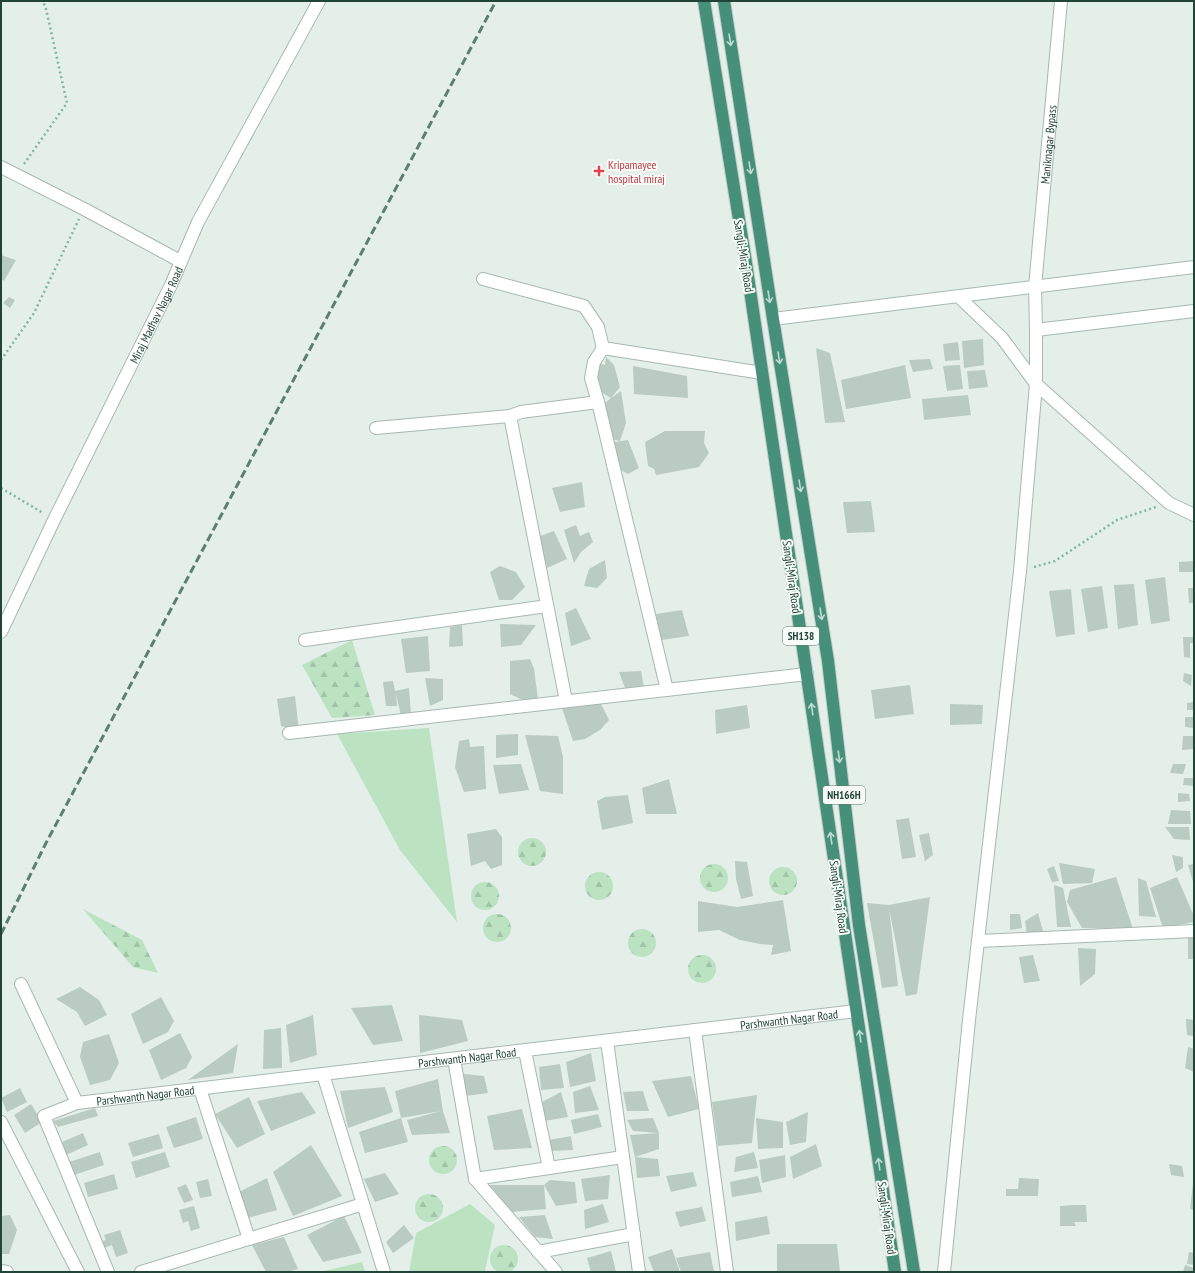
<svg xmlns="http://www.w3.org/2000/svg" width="1195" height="1273" font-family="'PT Sans Narrow',sans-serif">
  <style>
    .grass { fill: #bbe3c2 }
    .forest { fill: url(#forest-firs) }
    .building { fill: #b9cbc2 }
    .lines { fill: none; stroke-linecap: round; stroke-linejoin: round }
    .minor-casing { stroke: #a6b8b1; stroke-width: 14 }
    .tertiary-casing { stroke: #a6b8b1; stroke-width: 14 }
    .trunk-casing { stroke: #c1cbc7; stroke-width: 14 }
    .path { stroke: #81b7a1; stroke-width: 2.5; stroke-dasharray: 2 3; stroke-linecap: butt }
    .minor { stroke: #fff; stroke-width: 12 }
    .tertiary { stroke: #fff; stroke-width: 12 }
    .trunk { stroke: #468f78; stroke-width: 12 }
    .rail { stroke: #5c7f73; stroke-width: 3; stroke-dasharray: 8 4; stroke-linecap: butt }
    .oneway { stroke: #c1dbd2 }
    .health-dot { fill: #e0444e; stroke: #f6fbf8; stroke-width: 1.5 }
    .labels { text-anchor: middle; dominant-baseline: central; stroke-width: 4; stroke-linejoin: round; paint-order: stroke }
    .shield { fill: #f6fbf8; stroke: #617b72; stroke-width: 1 }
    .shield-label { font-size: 11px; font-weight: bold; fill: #214438 }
    .street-label { font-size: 12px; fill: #214438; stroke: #f6fbf8 }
    .health-label { font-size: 12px; fill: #be3a42; stroke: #f6fbf8; text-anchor: start }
  </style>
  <defs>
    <pattern id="forest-firs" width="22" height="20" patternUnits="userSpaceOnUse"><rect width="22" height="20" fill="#bbe3c2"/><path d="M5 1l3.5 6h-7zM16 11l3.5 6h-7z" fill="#a0c4a7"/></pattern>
  </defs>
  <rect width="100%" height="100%" fill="#e4efea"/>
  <path class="grass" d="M429 728 457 922 400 850 337 734Z
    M470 1204 495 1225 485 1271 480 1272H409L416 1233Z
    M362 1262 365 1272H320Z"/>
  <path class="forest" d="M352 640 375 715 332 718 302 665Z
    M518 852a14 14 0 1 1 28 0a14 14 0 1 1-28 0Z
    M700 878a14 14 0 1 1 28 0a14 14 0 1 1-28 0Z
    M769 881a14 14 0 1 1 28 0a14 14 0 1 1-28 0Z
    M585 886a14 14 0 1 1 28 0a14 14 0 1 1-28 0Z
    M471 896a14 14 0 1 1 28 0a14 14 0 1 1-28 0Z
    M83 909 142 940 158 973 133 967Z
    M483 928a14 14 0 1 1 28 0a14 14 0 1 1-28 0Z
    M628 943a14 14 0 1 1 28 0a14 14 0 1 1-28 0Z
    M688 969a14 14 0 1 1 28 0a14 14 0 1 1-28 0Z
    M429 1160a14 14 0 1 1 28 0a14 14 0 1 1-28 0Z
    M415 1208a14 14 0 1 1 28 0a14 14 0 1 1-28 0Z
    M490 1259a14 14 0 1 1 28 0a14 14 0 1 1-28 0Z"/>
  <path class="building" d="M1 255 16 260 4 281 1 279Z
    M9 297 15 300 10 308 3 303Z
    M983 339 984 365 964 368 962 341Z
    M958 342 960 360 945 361 943 344Z
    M816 348 830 353 845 422 825 423Z
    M606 357 614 365 620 387 611 398 621 391 626 423 620 441 607 438 600 407 611 398 601 392 591 378 594 362 605 365Z
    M930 359 933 369 913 372 909 360Z
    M905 365 911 398 846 409 841 380Z
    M960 365 963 389 947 391 943 366Z
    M633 366 687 376 688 398 634 394Z
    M985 370 988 387 969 389 967 371Z
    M968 395 971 415 924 420 922 399Z
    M665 431H705L704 443 709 453 699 467 656 475 654 469 648 466 645 442Z
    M628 440 639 468 628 474 614 466 608 443Z
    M582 482 585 507 560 512 552 488Z
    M871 501 875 532 847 533 843 502Z
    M576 525 580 536 589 532 593 542 581 552 574 563 564 530Z
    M554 531 567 559 547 568 540 541V536Z
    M605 560 607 578 597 588 584 586 589 569Z
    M1194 561V572H1179V562Z
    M500 566 516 572 525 587 512 600H499L490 572Z
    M1165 577 1170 621 1151 624 1145 580Z
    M1134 584 1138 625 1118 629 1114 585Z
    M1102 586 1108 628 1088 632 1081 589Z
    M1188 588H1194V603H1189Z
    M1071 589 1075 634 1056 637 1049 591Z
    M576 608 591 639 571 646 565 613Z
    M682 610 689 636 661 640 656 614Z
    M500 624 536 625 521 645 501 647Z
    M462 625 463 646 449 647 450 627Z
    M428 636 430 671 406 673 401 639Z
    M1183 637H1194V643H1190V658L1184 657Z
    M530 659 534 669 538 699 527 702 510 694V661Z
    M641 671 644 687 625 688 619 672Z
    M1184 673 1192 675 1191 686 1183 681Z
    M425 678 443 679V700L430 706Z
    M393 681 395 691 409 688 411 715 401 716 396 694 397 706H386L383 682Z
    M910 685 914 714 875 719 871 690Z
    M295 696 299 731 281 726 277 699Z
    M600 702 609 720 600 730 585 739 573 741 562 708Z
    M1194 702V710H1187V703Z
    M950 704 983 705 982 724 950 725Z
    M747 705 750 728 716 734 715 710Z
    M1185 717H1194V728L1185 727Z
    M518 734V755L496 758V735Z
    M525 735 558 736 563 757V794L540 791Z
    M1183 736H1194V749L1182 750Z
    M469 739 470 747 484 746 486 789 464 792 455 767 459 741Z
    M521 764 529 790 499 794 493 765Z
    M1173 764H1186L1183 774 1170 773Z
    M1184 778H1194V786L1183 785Z
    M669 779 677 814H646L642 788Z
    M1178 793 1189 794 1190 801 1178 802Z
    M628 795 633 823 602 830 597 801 605 797Z
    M1171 810 1190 811 1191 824H1168Z
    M909 818 916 857 902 859 896 820Z
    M1165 827H1189L1190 840 1174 839Z
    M496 829 502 837V865L491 869 485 861 471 866 467 834Z
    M929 833 933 855 925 861 919 835Z
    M1172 855 1183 857V868L1176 872Z
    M735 861 747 862 753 896 741 899 736 879Z
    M1059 863 1095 869 1092 883 1063 884Z
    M1194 864V885L1188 865Z
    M1054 866 1059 881 1052 882 1047 869Z
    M1116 877 1133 929 1082 928 1067 902 1070 890Z
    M1177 877 1194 916V922L1163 928 1150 888Z
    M1138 878 1146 881 1156 917 1139 916Z
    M1054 885 1063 888 1071 927H1057Z
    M930 897 917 994 906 996 889 908 898 986 882 988 867 903 889 905Z
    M783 900 791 951 771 955 773 945 760 944 740 940 719 930 698 932V901L737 907Z
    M1038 913 1044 935 1027 936 1025 921Z
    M1010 914H1020L1022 928 1010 930Z
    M1188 937H1194V959H1188Z
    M1078 948 1096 949 1095 974 1080 986Z
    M1033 955 1040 981 1024 983 1019 957Z
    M80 987 99 1000 107 1015 85 1026 77 1012 56 999Z
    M161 997 174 1021 168 1032 143 1044 131 1014Z
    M392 1005 403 1041 373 1045 351 1008Z
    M313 1015 317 1055 290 1063 286 1025Z
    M419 1015 462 1020 468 1041 420 1053Z
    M1186 1019 1194 1020V1036L1187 1035Z
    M281 1028 282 1068 263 1069 264 1030Z
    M180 1033 192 1057 186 1068 161 1080 149 1050Z
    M109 1034 119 1063 110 1080 90 1085 80 1057 83 1042Z
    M238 1044 233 1073 188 1080Z
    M1188 1047 1194 1049V1072L1185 1068Z
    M591 1053 596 1081 570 1087 566 1062Z
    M560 1064 564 1088 541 1090 539 1067Z
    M464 1074 484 1076 488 1093 465 1096Z
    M691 1076 699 1109 668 1117 652 1081Z
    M438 1079 443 1111 450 1133 412 1135 407 1120 441 1111 401 1118 395 1091Z
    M590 1086 599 1110 575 1113 573 1092Z
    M385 1087 393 1112 348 1128 340 1091Z
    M20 1088 27 1102 7 1112 1 1098Z
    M643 1091 649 1111H627L623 1092Z
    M302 1092 316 1113 271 1131 257 1101Z
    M561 1092 568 1117 544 1121 542 1102Z
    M757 1095 752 1143 718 1146 712 1102Z
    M249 1097 265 1134 237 1148 215 1114Z
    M31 1104 42 1122 25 1133 14 1115Z
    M95 1108 98 1116 58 1127 53 1121Z
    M522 1109 532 1148 494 1150 487 1116Z
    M808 1112 806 1142 790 1145 786 1122Z
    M598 1114 602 1127 574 1134 571 1120Z
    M196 1117 203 1139 174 1148 166 1127Z
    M401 1118 408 1142 365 1153 359 1132Z
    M653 1118 659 1133V1149L635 1157 658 1159 660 1176 637 1178 635 1157 630 1135 659 1133 633 1131 627 1120Z
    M756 1118 783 1122V1148L758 1149Z
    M83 1133 88 1145 66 1155 60 1143Z
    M159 1134 163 1148 133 1157 128 1143Z
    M571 1136 573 1150 551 1151 549 1140Z
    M816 1144 822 1166 793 1179 790 1157Z
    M311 1145 342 1196 293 1216 273 1172Z
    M100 1152 104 1165 74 1175 69 1162Z
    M165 1152 170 1167 136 1178 131 1162Z
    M754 1152 758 1168 734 1172 736 1157Z
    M785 1155 786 1177 762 1183 759 1160Z
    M1169 1164 1182 1166 1184 1177 1171 1175Z
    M693 1172 697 1186 671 1192 666 1176Z
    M385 1173 399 1194 375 1202 364 1179Z
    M114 1174 118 1189 88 1197 84 1183Z
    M610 1175 608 1199 585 1201 581 1179Z
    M758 1176 762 1192 732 1197 730 1182Z
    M267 1178 277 1210 248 1218 239 1192Z
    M1019 1178 1039 1179 1038 1196H1006V1189H1018Z
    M208 1179 212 1196 200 1198 196 1182Z
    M550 1180 575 1182 577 1203 556 1206 544 1185 546 1209 512 1212 489 1185H544Z
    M1193 1183H1194V1210L1190 1209Z
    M186 1184 193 1200 184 1203 177 1188Z
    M603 1204 609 1222 585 1229 584 1210Z
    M1074 1205H1086L1087 1222H1074L1076 1226H1060V1206Z
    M194 1206 200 1228 191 1231 188 1221 183 1223 179 1210Z
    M702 1207 706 1221 680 1227 675 1212Z
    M10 1215 17 1230 9 1254H1V1216Z
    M545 1215 553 1239 535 1237 519 1217Z
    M344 1216 362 1253 323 1262 307 1235Z
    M767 1216 770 1234 736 1241 735 1222Z
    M404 1225 414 1238 393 1253 386 1242Z
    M120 1230 128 1253 116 1257 112 1245 102 1249 100 1242 106 1240 104 1235Z
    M284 1237 298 1269 287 1272H266L252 1245Z
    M777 1244H837L840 1272H777Z
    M672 1249 680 1272H654L648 1257Z
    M611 1251 616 1272H591L587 1258Z
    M710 1252 714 1272H681L676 1258Z
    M1189 1252 1194 1253V1265L1187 1264Z
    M1185 1265 1194 1268V1272H1183Z"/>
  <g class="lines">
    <g class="minor-casing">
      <g id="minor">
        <path d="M1 167 84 209 180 261"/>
        <path d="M483 279 584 306 598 327 603 348"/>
        <path d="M959 297 1002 338 1036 384 1169 503 1194 515"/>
        <path d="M773 319 1194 267"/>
        <path d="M1036 330 1194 311"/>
        <path d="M376 428 510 416"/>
        <path d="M305 640 547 606"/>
        <path d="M667 690 598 402 591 378 594 362 603 348 762 373"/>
        <path d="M566 701 510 416 521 412 598 402"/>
        <path d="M289 733 807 674"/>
        <path d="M978 941 1194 931"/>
        <path d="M21 984 77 1103"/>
        <path d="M695 1030 727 1272"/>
        <path d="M607 1041 639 1272"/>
        <path d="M525 1051 549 1168"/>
        <path d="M454 1059 475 1179 556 1272"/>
        <path d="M323 1074 384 1272"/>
        <path d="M200 1089 249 1239"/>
        <path d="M1 1122 78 1272"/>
        <path d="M475 1179 623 1157"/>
        <path d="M538 1252 634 1234"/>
        <path d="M1 1271 7 1272"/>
        <path id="s1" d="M108 1272 44 1116 77 1103 856 1011"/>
        <path d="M141 1272 363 1204"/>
        <path id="s2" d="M944 1272 969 1020 1020 571 1036 384V330L1035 287 1061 1"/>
      </g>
    </g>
    <g class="tertiary-casing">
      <g id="tertiary">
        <path id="s3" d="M1 632 54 520 171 285 198 222 319 1"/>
      </g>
    </g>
    <g class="trunk-casing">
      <path id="trunk" d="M704 1 746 263 895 1272
        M724 1 773 319 828 661 859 925 914 1272"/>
    </g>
    <path class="path" d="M24 164 67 103 46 9 43 1
      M1 360 34 313 79 219
      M1 488 43 513
      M1034 567 1055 561 1117 520 1156 507"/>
    <use href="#minor" class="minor"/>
    <use href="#tertiary" class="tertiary"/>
    <use href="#trunk" class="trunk"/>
    <path class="rail" d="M1 934 46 843 496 1"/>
  </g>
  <defs><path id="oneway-shaft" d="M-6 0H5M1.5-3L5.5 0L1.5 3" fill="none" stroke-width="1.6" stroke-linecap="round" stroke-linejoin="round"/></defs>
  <g class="oneway">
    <use href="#oneway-shaft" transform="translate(730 40) rotate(81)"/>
    <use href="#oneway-shaft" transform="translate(750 168) rotate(81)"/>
    <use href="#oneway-shaft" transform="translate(769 297) rotate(81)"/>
    <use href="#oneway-shaft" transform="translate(779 358) rotate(81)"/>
    <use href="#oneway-shaft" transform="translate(800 486) rotate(81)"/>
    <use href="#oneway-shaft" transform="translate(821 614) rotate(81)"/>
    <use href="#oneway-shaft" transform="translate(812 709) rotate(-98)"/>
    <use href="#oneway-shaft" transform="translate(839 757) rotate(83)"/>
    <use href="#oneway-shaft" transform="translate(831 838) rotate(-98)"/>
    <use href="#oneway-shaft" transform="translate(860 1036) rotate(-98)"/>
    <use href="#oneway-shaft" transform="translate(879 1164) rotate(-98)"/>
  </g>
  <path class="health-dot" d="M597 165h4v4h4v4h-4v4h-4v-4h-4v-4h4z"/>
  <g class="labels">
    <g class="shield">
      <rect x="783" y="627" width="36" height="18" rx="3"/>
      <rect x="823" y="786" width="42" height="18" rx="3"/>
    </g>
    <g class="shield-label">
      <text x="801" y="636">SH138</text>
      <text x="844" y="795">NH166H</text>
    </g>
    <g class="street-label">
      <text stroke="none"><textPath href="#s2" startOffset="1133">Maniknagar Bypass</textPath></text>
      <text transform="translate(744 256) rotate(81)">Sangli-Miraj Road</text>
      <text stroke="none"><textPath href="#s3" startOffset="353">Miraj Madhav Nagar Road</textPath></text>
      <text transform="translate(792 577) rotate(82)">Sangli-Miraj Road</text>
      <text transform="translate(839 897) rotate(82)">Sangli-Miraj Road</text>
      <text stroke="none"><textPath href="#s1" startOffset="921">Parshwanth Nagar Road</textPath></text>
      <text stroke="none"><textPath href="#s1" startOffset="597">Parshwanth Nagar Road</textPath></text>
      <text stroke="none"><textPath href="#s1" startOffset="273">Parshwanth Nagar Road</textPath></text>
      <text transform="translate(887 1218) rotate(82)">Sangli-Miraj Road</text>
    </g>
    <g class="health-label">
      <text x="608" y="164">Kripamayee<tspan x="608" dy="14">hospital miraj</tspan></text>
    </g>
  </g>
  <rect width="1195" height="1273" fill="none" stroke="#214438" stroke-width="4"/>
</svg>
